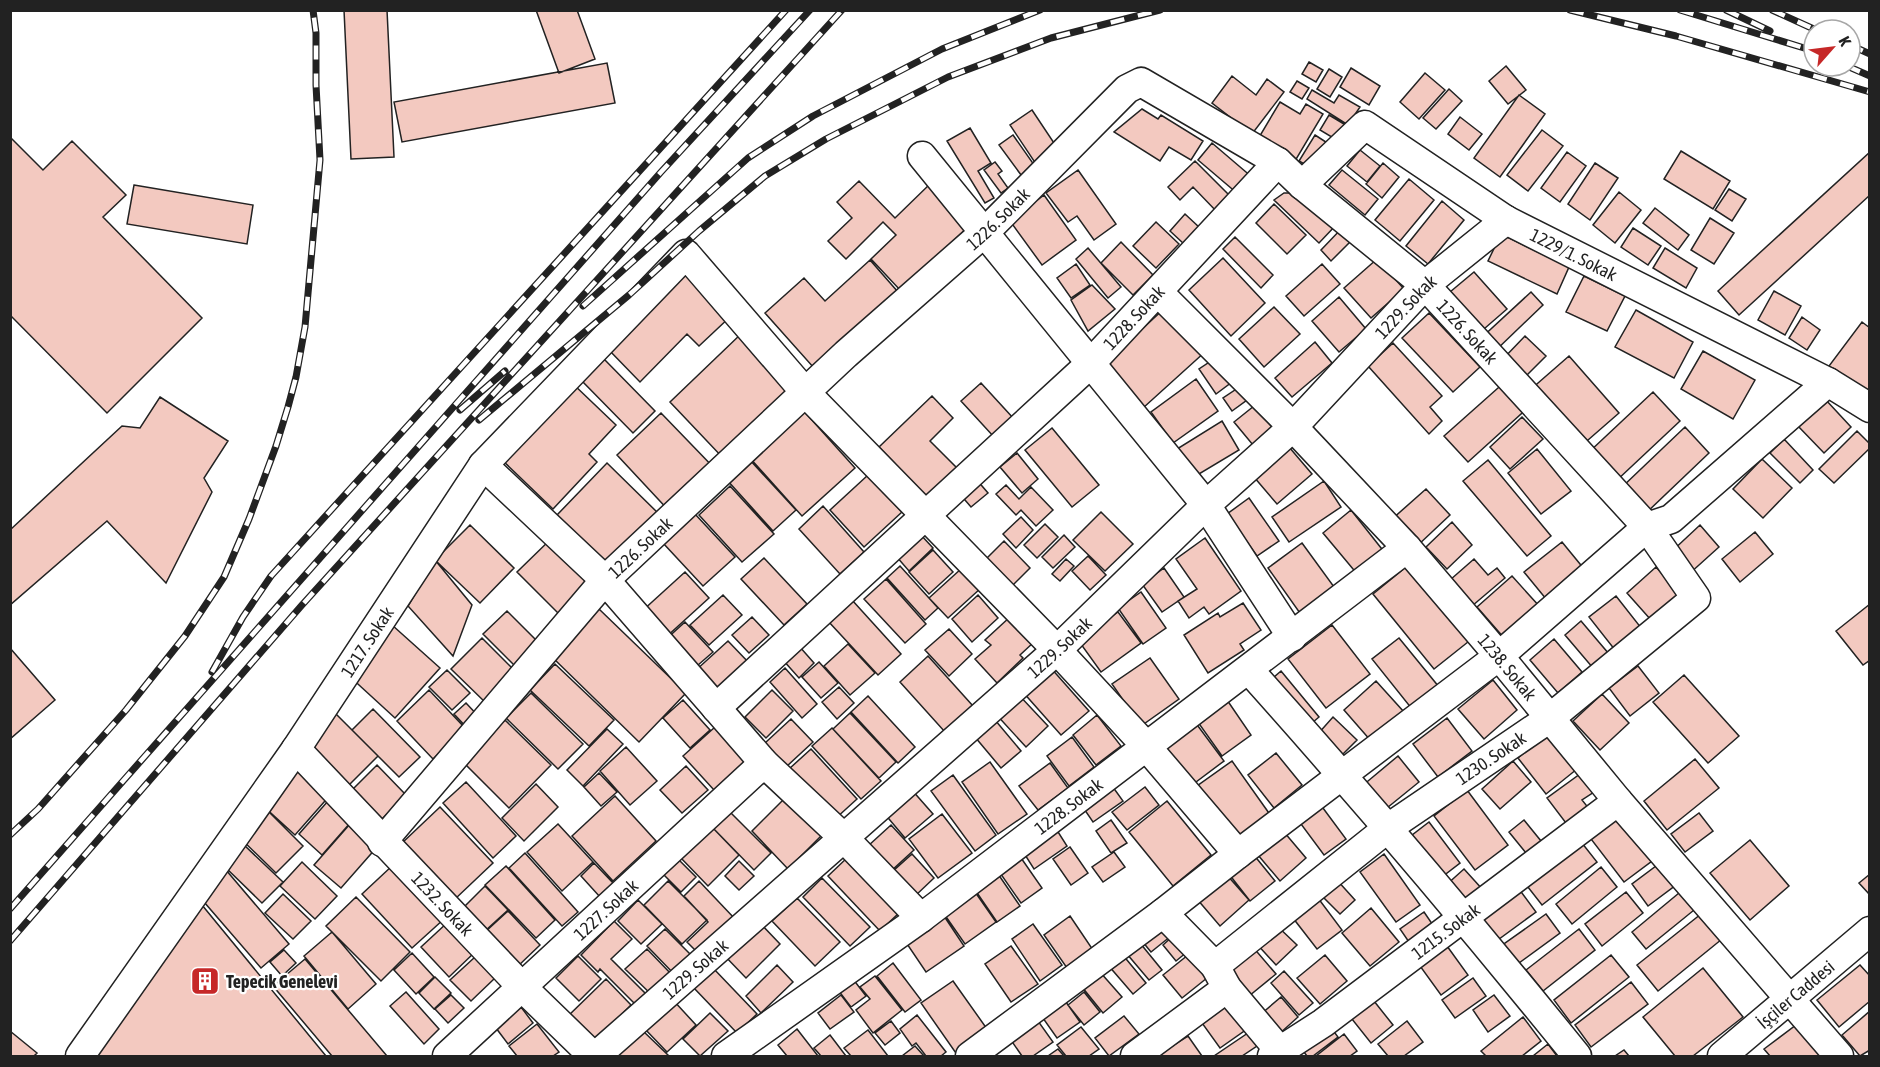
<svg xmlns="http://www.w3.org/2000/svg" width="1880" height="1067" font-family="'Asap Condensed',sans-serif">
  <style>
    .building { fill: #f3c9c0; stroke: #222; stroke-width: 1.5 }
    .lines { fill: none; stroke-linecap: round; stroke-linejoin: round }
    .minor-casing { stroke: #222; stroke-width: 31 }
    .minor { stroke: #fff; stroke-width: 28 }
    .rail-casing { stroke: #222; stroke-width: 7 }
    .rail { stroke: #fff; stroke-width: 4.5; stroke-dasharray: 14; stroke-linecap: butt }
    .labels { text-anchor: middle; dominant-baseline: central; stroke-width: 4.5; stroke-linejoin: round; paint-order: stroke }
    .street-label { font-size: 18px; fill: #222; stroke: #fff }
    .poi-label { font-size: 18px; font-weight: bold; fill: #222; stroke: #fff; text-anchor: start }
  </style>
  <rect width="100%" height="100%" fill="#fff"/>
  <path class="building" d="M344 10H387L394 157 351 159Z
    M536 10H577L595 59 559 73Z
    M1309 62 1323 70 1316 82 1302 74Z
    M607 63 615 103 402 142 394 102Z
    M1506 66 1526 90 1508 104 1489 81Z
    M1351 68 1380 86 1369 105 1340 87Z
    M1329 69 1342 77 1330 97 1317 89Z
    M1425 73 1445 90 1419 119 1400 102Z
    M1232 76 1256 95 1267 79 1284 92 1252 134 1212 103Z
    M1297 81 1309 88 1302 99 1290 92Z
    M1449 89 1462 101 1436 129 1423 118Z
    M1312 90 1334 103 1339 95 1360 107 1348 125 1307 99Z
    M1519 95 1545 114 1500 177 1474 158Z
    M1280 102 1300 114 1306 104 1323 114 1295 161 1258 139Z
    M1142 109 1158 119 1161 115 1203 141 1191 160 1169 147 1160 161 1114 132Z
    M1032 110 1060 152 1038 167 1010 125Z
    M1329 115 1349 127 1340 142 1320 130Z
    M1460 117 1482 134 1469 150 1448 134Z
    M970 128 991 163 978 171 994 198 985 203 947 141Z
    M1542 130 1563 146 1528 191 1507 175Z
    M1013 135 1037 169 1024 179 999 145Z
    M1315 135 1329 144 1313 169 1299 161Z
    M10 137 43 170 72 141 126 195 103 217 202 318 107 413 10 315Z
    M1212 143 1253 178 1238 194 1198 160Z
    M1360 150 1380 166 1367 182 1347 166Z
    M1681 151 1730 181 1713 209 1664 179Z
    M1567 152 1586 166 1560 202 1541 188Z
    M1870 152V195L1739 315 1718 291Z
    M1195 161 1234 200 1219 214 1193 187 1180 200 1168 187Z
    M995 162 1002 171 998 174 1008 188 1001 193 984 170Z
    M1383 163 1399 177 1382 198 1366 184Z
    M1595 163 1618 178 1590 220 1568 204Z
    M1078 170 1116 224 1094 240 1077 216 1068 222 1046 193Z
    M1342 170 1378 199 1365 215 1329 185Z
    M1409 179 1434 200 1400 241 1375 220Z
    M859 181 895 218 933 181 972 223 901 291 871 259 896 235 883 222 846 259 828 241 852 218 837 202Z
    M134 185 253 205 247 244 127 224Z
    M1729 189 1746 199 1732 221 1715 210Z
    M1619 192 1641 210 1615 243 1593 225Z
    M1284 193H1297L1336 225 1319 243 1274 200Z
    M1044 195 1076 240 1042 265 1010 221Z
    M1442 201 1464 220 1428 264 1406 246Z
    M1274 204 1306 235 1287 254 1256 223Z
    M1655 208 1689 235 1678 250 1643 223Z
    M1185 214 1200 228 1184 244 1170 231Z
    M1710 218 1734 233 1714 264 1691 250Z
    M1156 222 1179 244 1156 268 1133 246Z
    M1343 227 1354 238 1331 261 1321 250Z
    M1633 228 1661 246 1648 265 1621 247Z
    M1501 234 1569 267 1557 294 1488 261Z
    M1235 237 1273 275 1261 288 1223 249Z
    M1121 242 1153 275 1133 295 1101 263Z
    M1088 248 1121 287 1108 298 1076 259Z
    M1665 248 1697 268 1686 288 1653 268Z
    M1223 258 1265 303 1231 336 1189 290Z
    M1377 259 1404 289 1371 318 1344 288Z
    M870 260 898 292 814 368 765 313 804 278 825 301Z
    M1076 264 1090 285 1071 298 1057 278Z
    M1322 264 1340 284 1304 316 1286 296Z
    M688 270 732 315 699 346 687 334 640 382 608 349Z
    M1474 272 1507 309 1477 335 1444 297Z
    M1584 276 1625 296 1607 331 1566 312Z
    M1092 285 1115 309 1088 331 1071 300Z
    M1774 291 1801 306 1785 335 1758 320Z
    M1531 292 1543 305 1492 354 1479 340Z
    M1339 297 1366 329 1339 352 1312 321Z
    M1166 307 1206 351 1143 408 1104 364Z
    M1274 307 1300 334 1264 367 1239 339Z
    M1636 310 1693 342 1674 378 1615 347Z
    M1429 313 1480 367 1453 392 1402 338Z
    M1802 317 1820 330 1807 350 1789 338Z
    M1862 322 1870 328V396L1829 366Z
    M743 332 797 389 724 459 670 402Z
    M1525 336 1546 356 1523 379 1502 360Z
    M1315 342 1332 363 1292 397 1275 378Z
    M1393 343 1442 396 1430 407 1442 421 1429 434 1368 366Z
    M1703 351 1755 380 1733 419 1681 389Z
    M1220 355 1236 379 1216 394 1199 369Z
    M1569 356 1619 413 1580 447 1530 390Z
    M604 359 655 411 633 433 582 381Z
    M1196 379 1218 411 1173 443 1151 412Z
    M1507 380 1530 406 1468 462 1444 436Z
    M571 382 616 425 589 454 597 462 553 509 500 458Z
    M981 383 1014 419 994 437 961 401Z
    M1238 388 1247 400 1232 411 1223 398Z
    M1653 392 1680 421 1615 482 1588 453Z
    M932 396 953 418 930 441 957 468 927 497 879 447Z
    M160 397 228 441 204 478 212 492 166 583 107 521 10 605V530L122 426 140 428Z
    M1825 399 1851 427 1824 453 1797 425Z
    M1254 406 1273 428 1253 445 1234 422Z
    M802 409 855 468 802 516 749 457Z
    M661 413 717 471 672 514 617 455Z
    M1522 417 1543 439 1510 469 1490 447Z
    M1222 421 1239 450 1194 477 1177 449Z
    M1685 427 1709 453 1644 515 1620 489Z
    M1052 428 1099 485 1072 507 1025 450Z
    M1857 431 1870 444V448L1834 483 1819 469Z
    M1784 439 1813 470 1800 483 1770 453Z
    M1289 447 1312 474 1277 504 1254 477Z
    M1537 449 1571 491 1541 514 1508 473Z
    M1017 453 1038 479 1022 493 1000 467Z
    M749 459 796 510 773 531 727 480Z
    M1762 459 1792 488 1763 518 1733 489Z
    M1488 460 1551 536 1527 556 1463 481Z
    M607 463 660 515 610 567 557 515Z
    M868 475 902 512 864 547 830 510Z
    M976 479 988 493 971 507 959 493Z
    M1324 481 1341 507 1289 542 1272 517Z
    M1006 485 1019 499 1031 487 1053 510 1036 526 1021 510 1016 515 996 494Z
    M730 486 774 534 742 562 699 515Z
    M1426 489 1450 515 1416 547 1391 520Z
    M1249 498 1279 541 1257 556 1227 514Z
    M823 506 864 552 840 574 799 529Z
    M1351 510 1385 553 1358 575 1323 533Z
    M1101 512 1133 544 1105 571 1073 540Z
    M695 514 735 557 703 586 663 543Z
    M1021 517 1033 530 1016 548 1003 534Z
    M1452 522 1472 545 1447 569 1426 547Z
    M1045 524 1058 537 1037 558 1024 545Z
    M470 525 514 568 480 603 435 560Z
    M1700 525 1719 547 1689 574 1670 553Z
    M1755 532 1773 554 1740 582 1722 559Z
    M920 534 933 548 909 571 896 556Z
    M555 535 599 579 561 616 517 572Z
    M1064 535 1075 547 1053 568 1042 557Z
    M1205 538 1241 591 1209 614 1204 607 1189 618 1178 601 1197 589 1176 559Z
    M1004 541 1030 568 1011 587 985 560Z
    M1562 542 1589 575 1551 605 1524 572Z
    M1302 543 1337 591 1302 616 1268 568Z
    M933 550 953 572 929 594 909 572Z
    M1088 556 1106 575 1090 590 1072 571Z
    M764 558 807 604 784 625 741 579Z
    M1066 559 1074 566 1060 581 1052 574Z
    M1474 559 1488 575 1497 568 1505 578 1472 606 1450 580Z
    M435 560 472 605 453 656 408 606Z
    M1411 563 1473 638 1434 669 1373 594Z
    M900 566 938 608 925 620 887 578Z
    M1656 567 1680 594 1651 620 1627 593Z
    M962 568 981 588 948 618 929 598Z
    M1164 568 1184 597 1162 612 1142 584Z
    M685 572 709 598 665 638 641 612Z
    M1512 576 1540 607 1505 639 1477 607Z
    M886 579 926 624 905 643 864 599Z
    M1141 592 1166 628 1143 644 1118 608Z
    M723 595 742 615 709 645 690 625Z
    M978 595 998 618 972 642 952 619Z
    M1616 596 1642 629 1615 650 1589 617Z
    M852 600 901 654 878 675 828 621Z
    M1243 603 1261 630 1240 644 1244 650 1208 673 1184 635 1218 613 1220 617Z
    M1870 604V660L1863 665 1836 631Z
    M599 609 686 693 639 742 552 657Z
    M507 611 540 644 516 667 483 634Z
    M1118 612 1141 643 1101 672 1078 640Z
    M1011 616 1034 642 1020 655 1023 658 997 683 975 659 991 645 985 640Z
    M752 617 769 635 749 653 732 635Z
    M1581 621 1609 654 1593 668 1565 635Z
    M685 622 713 652 690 672 663 642Z
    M392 625 440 668 395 718 347 674Z
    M1332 625 1370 674 1326 708 1288 659Z
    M949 629 972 654 949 676 925 650Z
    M482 638 518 674 488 705 451 669Z
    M1399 638 1439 687 1412 709 1372 659Z
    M1554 639 1582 672 1558 693 1530 660Z
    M728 641 750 664 716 695 695 671Z
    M848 644 875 673 850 695 824 666Z
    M799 646 814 663 799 678 783 660Z
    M10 648 55 700 10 739Z
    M928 656 973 706 945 732 900 682Z
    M1150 658 1179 699 1141 726 1112 684Z
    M819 662 838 683 821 698 802 677Z
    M555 664 614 720 589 746 530 690Z
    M1638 666 1659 693 1630 716 1609 688Z
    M1050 667 1089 711 1061 735 1022 691Z
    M785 668 817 704 802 718 770 682Z
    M447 670 470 693 452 710 429 687Z
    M1281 671 1319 717 1305 729 1267 683Z
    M1684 675 1739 736 1708 763 1653 702Z
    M1493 680 1517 710 1484 739 1458 709Z
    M1376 681 1404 712 1371 741 1344 710Z
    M839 687 854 703 837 719 822 702Z
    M429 690 465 728 433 759 397 721Z
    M772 690 793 711 766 738 745 717Z
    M1016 692 1048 726 1026 747 994 712Z
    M531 693 583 744 558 769 506 718Z
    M1602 694 1629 723 1600 750 1573 721Z
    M868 696 915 747 898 763 851 712Z
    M1225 697 1251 735 1222 756 1195 718Z
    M683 700 710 730 690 748 663 718Z
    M466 703 481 719 469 730 454 714Z
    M373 709 420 757 399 777 352 730Z
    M334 712 378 756 347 787 302 743Z
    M850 713 896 762 879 778 833 729Z
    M990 714 1021 751 1001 768 970 731Z
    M1097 715 1121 746 1096 765 1073 735Z
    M1333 717 1357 740 1340 757 1317 735Z
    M1447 718 1472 751 1438 777 1413 744Z
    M791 719 813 742 786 767 765 743Z
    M505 720 551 765 509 808 463 762Z
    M1195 722 1224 761 1192 785 1163 746Z
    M715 727 746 761 714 790 683 756Z
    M832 728 881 781 861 799 812 746Z
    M607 729 623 744 583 786 567 770Z
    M1553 729 1582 765 1546 794 1518 758Z
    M1072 737 1094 767 1069 786 1047 756Z
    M626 747 657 781 630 805 600 771Z
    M811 749 857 799 835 819 789 769Z
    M1276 753 1302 785 1274 808 1248 775Z
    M1398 756 1419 782 1382 812 1362 786Z
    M1695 759 1719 788 1667 830 1644 801Z
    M1232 761 1271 816 1236 841 1197 786Z
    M1513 761 1531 782 1500 809 1482 789Z
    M297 762 332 793 295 835 261 804Z
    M990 762 1027 814 998 834 962 782Z
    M1050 763 1068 788 1038 810 1019 786Z
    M377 765 406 795 380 821 351 791Z
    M686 766 708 790 682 813 660 790Z
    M599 773 617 792 601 806 584 787Z
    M1580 774 1594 792 1582 800 1594 815 1572 831 1547 798Z
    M953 775 996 835 975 851 931 791Z
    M466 782 516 836 493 858 443 803Z
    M1110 783 1123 801 1093 822 1080 803Z
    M536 784 558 807 524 841 502 818Z
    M1145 787 1159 805 1127 830 1112 812Z
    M911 789 933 814 905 838 884 813Z
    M1467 790 1508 845 1475 870 1434 816Z
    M615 796 656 841 613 881 572 836Z
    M786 797 823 834 788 869 752 831Z
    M328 801 351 822 322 855 299 834Z
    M1167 801 1211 855 1173 886 1129 832Z
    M1320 804 1346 839 1324 855 1298 820Z
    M264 807 303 846 276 873 236 834Z
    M440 807 493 863 454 900 401 844Z
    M728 810 771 853 754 870 711 826Z
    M1699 813 1713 831 1685 852 1671 834Z
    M942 814 972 853 938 878 909 839Z
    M1619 817 1652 861 1624 882 1591 839Z
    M1111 820 1127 843 1111 853 1096 831Z
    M1524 820 1541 841 1526 853 1509 832Z
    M1429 822 1460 863 1438 880 1407 839Z
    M350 824 377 847 341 888 314 865Z
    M558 824 593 862 562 891 527 852Z
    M1053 824 1067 846 1034 869 1020 847Z
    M891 825 914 850 891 871 868 846Z
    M711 826 739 855 708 886 680 857Z
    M1284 832 1306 858 1280 881 1258 855Z
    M1578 838 1597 862 1542 905 1524 882Z
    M1750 840 1789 886 1750 920 1710 873Z
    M244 845 283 882 262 903 224 866Z
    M1070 847 1088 873 1071 885 1053 859Z
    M1249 849 1275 881 1250 901 1225 869Z
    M1114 852 1125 867 1103 882 1092 867Z
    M525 853 578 912 562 926 509 868Z
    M912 854 934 878 914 897 892 872Z
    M1384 854 1420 905 1396 922 1360 872Z
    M1019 855 1042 888 1021 903 998 870Z
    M849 856 901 911 880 931 828 876Z
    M676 857 696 877 681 892 661 872Z
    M739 861 754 876 739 890 725 876Z
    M302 862 337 896 315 919 280 886Z
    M594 863 614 884 600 897 581 876Z
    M1660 863 1676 885 1648 906 1632 884Z
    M393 865 444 919 412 948 362 894Z
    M506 866 555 920 536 938 485 885Z
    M1601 867 1617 887 1572 924 1556 904Z
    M1464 869 1483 890 1464 908 1445 886Z
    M226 870 289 944 261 968 198 895Z
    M996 871 1020 906 997 922 973 887Z
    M1226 874 1249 900 1220 926 1197 899Z
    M1870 874V895L1859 883Z
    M822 878 870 927 850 946 803 897Z
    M1336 879 1355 900 1340 914 1320 894Z
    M668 881 707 920 682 944 644 905Z
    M699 881 735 919 700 955 687 942 708 922 684 896Z
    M485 886 508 910 485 931 463 908Z
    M1685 888 1699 906 1646 949 1632 932Z
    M973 889 996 922 965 944 942 911Z
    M1519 889 1536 912 1495 942 1478 920Z
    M1626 892 1643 913 1602 946 1585 924Z
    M283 894 311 921 293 939 265 913Z
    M356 897 410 952 381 981 326 926Z
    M797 898 840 942 815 966 772 921Z
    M1318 898 1342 930 1317 949 1293 918Z
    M638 900 662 924 641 944 618 921Z
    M202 905 326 1056H92Z
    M1371 908 1399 942 1370 966 1342 933Z
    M940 910 964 946 926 972 901 935Z
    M1706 910 1727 935 1658 991 1637 965Z
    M508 911 540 945 516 968 484 933Z
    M1424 912 1435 928 1411 945 1400 929Z
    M1546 914 1560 933 1515 966 1501 946Z
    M1070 916 1093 950 1067 968 1044 935Z
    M614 921 632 939 611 959 647 995 636 1005 600 969 598 972 581 955Z
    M758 921 780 944 746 978 723 954Z
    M448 922 476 951 449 977 421 947Z
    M1274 923 1297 945 1276 965 1255 942Z
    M1033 924 1062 965 1040 981 1012 939Z
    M1162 925 1171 936 1151 952 1142 941Z
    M665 929 694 958 676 976 647 946Z
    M1579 929 1595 950 1543 991 1526 970Z
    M332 932 376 984 348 1009 304 956Z
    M1174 935 1187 952 1176 961 1163 945Z
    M1140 943 1162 970 1149 980 1127 954Z
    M1011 946 1038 984 1011 1002 985 964Z
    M1252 946 1276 974 1249 996 1226 968Z
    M1447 946 1468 975 1441 995 1420 966Z
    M647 949 674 977 654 997 625 969Z
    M284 950 296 963 282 976 270 962Z
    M412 953 434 977 416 994 394 970Z
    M1122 954 1146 983 1133 994 1108 965Z
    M1188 955 1207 978 1182 998 1163 975Z
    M1325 955 1347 981 1320 1004 1297 978Z
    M1611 955 1629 977 1571 1023 1554 1000Z
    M578 956 601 979 579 1001 556 978Z
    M475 957 495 978 471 1001 450 980Z
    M305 959 387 1056H332L273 986Z
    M893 963 921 1000 905 1012 877 976Z
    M777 965 793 982 761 1013 746 996Z
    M1860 965 1870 976V1001L1839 1027 1817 1000Z
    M713 968 757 1014 737 1033 693 987Z
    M1703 968 1743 1017 1693 1056H1675L1643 1017Z
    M1284 971 1313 1003 1299 1015 1271 983Z
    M1100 972 1122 997 1103 1013 1082 987Z
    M875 976 902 1010 873 1033 856 1010 870 999 860 987Z
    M435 977 451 993 434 1009 419 993Z
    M1473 978 1486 996 1455 1018 1442 1000Z
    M606 979 631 1005 592 1044 566 1018Z
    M853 979 866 996 851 1007 838 990Z
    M953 981 992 1036 958 1056 921 1003Z
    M1631 982 1648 1004 1591 1047 1575 1025Z
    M406 992 439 1029 424 1044 390 1006Z
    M1084 992 1100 1012 1084 1025 1068 1005Z
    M451 995 464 1008 448 1023 435 1009Z
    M841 995 854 1012 830 1029 818 1013Z
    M1061 995 1080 1022 1057 1038 1038 1011Z
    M1494 995 1510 1016 1488 1032 1473 1010Z
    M1370 996 1393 1025 1371 1043 1348 1014Z
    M1281 997 1298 1017 1278 1035 1261 1014Z
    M673 1000 696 1025 667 1052 644 1028Z
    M1228 1003 1247 1029 1220 1048 1202 1023Z
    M521 1007 533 1023 508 1044 496 1028Z
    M1870 1011V1050L1860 1056 1842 1035Z
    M710 1013 728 1031 700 1056 683 1039Z
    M1033 1014 1053 1042 1033 1056H1022L1006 1033Z
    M917 1015 946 1052 941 1056H926L916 1043 912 1046 900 1029Z
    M1124 1016 1139 1034 1109 1056 1095 1038Z
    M1523 1017 1541 1041 1522 1056H1486L1481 1051Z
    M891 1021 900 1033 885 1045 875 1033Z
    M1407 1021 1423 1042 1404 1056H1388L1378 1044Z
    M1800 1022 1827 1056H1770L1764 1049Z
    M537 1024 559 1052 553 1056H517L509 1046Z
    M1329 1025 1338 1037 1313 1056H1307L1300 1047Z
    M1081 1027 1099 1049 1089 1056H1066L1057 1045Z
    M797 1029 818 1056H787L778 1045Z
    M868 1030 888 1056H851L844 1048Z
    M10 1031 37 1053 34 1056H10Z
    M643 1031 669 1056H617Z
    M1248 1033 1257 1046 1242 1056H1214Z
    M1344 1034 1357 1051 1350 1056H1316Z
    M830 1035 846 1056H821L814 1048Z
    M1188 1036 1202 1056H1156Z
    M1548 1044 1557 1056H1533Z
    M915 1046 924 1056H902Z
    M1058 1049 1064 1056H1048Z
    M1624 1050 1629 1056H1615Z"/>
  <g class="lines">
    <g class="minor-casing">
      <g id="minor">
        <path d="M922 156 1206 505 1292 637"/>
        <path id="s1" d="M1302 185 1365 125 1506 220 1828 382 1870 408"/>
        <path id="s2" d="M1158 292 1293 427 1407 548 1499 656 1618 801 1839 1056"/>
        <path d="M483 465 605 580 764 763 845 839 921 918"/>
        <path d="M1249 670C1362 796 1471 925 1577 1056"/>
        <path id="s3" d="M716 708 1090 364 1278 162"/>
        <path id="s4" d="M296 749 523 988 593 1056"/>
        <path id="s5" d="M382 842 605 580 846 354 985 232 1127 89 1141 82 1278 162 1302 185 1425 285 1647 527 1696 598 1550 718 1388 828 1215 966"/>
        <path d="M1163 913 1215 966 1227 988 1284 1056"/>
        <path id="s6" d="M80 1056 296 749 483 465 686 254 805 392 1057 650 1146 746 1238 854"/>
        <path id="s7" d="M447 1056 764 763"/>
        <path id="s8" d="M596 1056 1057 650 1206 505 1293 427 1425 285 1506 220"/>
        <path id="s9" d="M726 1056 921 918 1407 548"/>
        <path d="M970 1056 1163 913 1238 854 1499 656 1647 527 1671 519 1828 382"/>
        <path d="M1135 1056 1227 988"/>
        <path id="s10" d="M1272 1056 1323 1023 1618 801"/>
        <path id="s11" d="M1722 1056 1870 931"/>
      </g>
    </g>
    <use href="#minor" class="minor"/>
    <g class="rail-casing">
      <path id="rail" d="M1570 10 1676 36 1870 92
        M1680 10 1814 51
        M1726 10 1770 31
        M1772 10 1816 30
        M1850 45 1870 54
        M1847 66 1870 76
        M583 306 748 158 813 116 942 49 1040 10
        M460 410 505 371
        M479 420 629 295 699 231 765 176 826 139 948 77 1051 38 1160 10
        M212 672 243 617 271 576 786 10
        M10 835 38 809 126 710 185 636 224 577 249 519 276 446 288 407 296 377 305 327 320 160 316 85V33L313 10
        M10 909 661 172 810 10
        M10 941 302 605 842 10"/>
    </g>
    <use href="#rail" class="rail"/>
  </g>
  <defs>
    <g id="building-square" transform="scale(1.5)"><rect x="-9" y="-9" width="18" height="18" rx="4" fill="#c62828" stroke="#fff"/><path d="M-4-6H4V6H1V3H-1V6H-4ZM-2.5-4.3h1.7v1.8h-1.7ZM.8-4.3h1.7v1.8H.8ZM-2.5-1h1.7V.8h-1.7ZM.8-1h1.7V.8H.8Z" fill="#fff"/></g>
  </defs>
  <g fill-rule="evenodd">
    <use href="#building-square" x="205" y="981"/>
  </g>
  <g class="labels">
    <g class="street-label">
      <text stroke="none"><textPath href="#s5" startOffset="878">1226. Sokak</textPath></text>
      <text stroke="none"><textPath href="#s1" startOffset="333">1229/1. Sokak</textPath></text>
      <text stroke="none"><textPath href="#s8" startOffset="1104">1229. Sokak</textPath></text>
      <text stroke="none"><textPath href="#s3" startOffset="572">1228. Sokak</textPath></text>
      <text stroke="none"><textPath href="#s5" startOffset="1490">1226. Sokak</textPath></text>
      <text stroke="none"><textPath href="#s5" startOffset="392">1226. Sokak</textPath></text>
      <text stroke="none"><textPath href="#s6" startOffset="504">1217. Sokak</textPath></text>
      <text stroke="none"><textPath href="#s8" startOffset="618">1229. Sokak</textPath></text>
      <text stroke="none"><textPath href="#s2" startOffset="513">1238. Sokak</textPath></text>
      <text transform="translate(1491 758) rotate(-34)">1230. Sokak</text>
      <text stroke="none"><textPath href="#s9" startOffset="424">1228. Sokak</textPath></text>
      <text stroke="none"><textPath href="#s4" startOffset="213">1232. Sokak</textPath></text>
      <text stroke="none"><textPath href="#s7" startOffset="216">1227. Sokak</textPath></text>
      <text stroke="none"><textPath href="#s10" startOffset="214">1215. Sokak</textPath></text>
      <text stroke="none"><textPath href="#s8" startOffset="132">1229. Sokak</textPath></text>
      <text stroke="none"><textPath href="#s11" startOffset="96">İşçiler Caddesi</textPath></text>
    </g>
    <g class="poi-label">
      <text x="226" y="981">Tepecik Genelevi</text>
    </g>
  </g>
  <rect width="1880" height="1067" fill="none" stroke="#222222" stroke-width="24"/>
  <g transform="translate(1832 48) rotate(62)"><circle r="28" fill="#ffffff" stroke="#a7a7a7" stroke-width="1.5"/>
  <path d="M0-4.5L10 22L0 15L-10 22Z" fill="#c62828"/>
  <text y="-9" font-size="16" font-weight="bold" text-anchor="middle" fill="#222222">K</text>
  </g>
</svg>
